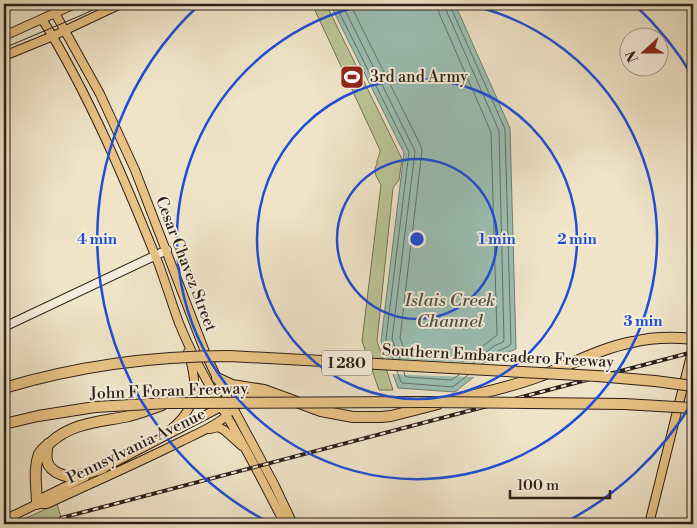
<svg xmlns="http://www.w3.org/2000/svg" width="697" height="528" font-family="'Libre Bodoni',serif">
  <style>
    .green { fill: #bac495; stroke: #747258 }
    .water { fill: #9abfb3; stroke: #6e7f76 }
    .pier { fill: #efe4c8 }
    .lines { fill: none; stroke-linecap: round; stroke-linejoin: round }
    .shore { stroke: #647066; stroke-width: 1 }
    .secondary-casing { stroke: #2d201a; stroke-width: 10 }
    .primary-casing { stroke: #2d201a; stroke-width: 10 }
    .highway-casing { stroke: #2d201a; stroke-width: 12 }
    .secondary { stroke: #f5eddb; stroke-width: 8 }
    .primary { stroke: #e8c284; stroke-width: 8 }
    .highway { stroke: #e8c284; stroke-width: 10 }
    .tram { stroke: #2d201a; stroke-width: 1 }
    .rail-casing { stroke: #2d201a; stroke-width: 4 }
    .rail { stroke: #f5eddb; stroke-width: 2; stroke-dasharray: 5.5; stroke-linecap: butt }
    .highway-bridge-casing { stroke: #2d201a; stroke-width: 12; stroke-linecap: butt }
    .highway-bridge { stroke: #e8c284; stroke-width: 10 }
    .ring { fill: none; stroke: #1d4ed8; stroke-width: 2.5 }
    .labels { text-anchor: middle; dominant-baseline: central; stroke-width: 4; stroke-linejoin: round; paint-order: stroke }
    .shield { fill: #f5eddb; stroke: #695e54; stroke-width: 1 }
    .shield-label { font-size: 15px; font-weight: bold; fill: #2d201a }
    .poi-label { font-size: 16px; fill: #2d201a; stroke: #f5eddb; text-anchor: start }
    .street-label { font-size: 16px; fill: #2d201a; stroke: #f5eddb }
    .water-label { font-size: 18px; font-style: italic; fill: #4e5048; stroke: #f5eddb }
    .centre { fill: #1d4ed8; stroke: #f5eddb; stroke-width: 2.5 }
    .ring-label { font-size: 15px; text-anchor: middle; font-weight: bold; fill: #1d4ed8; stroke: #f5eddb; stroke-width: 4; stroke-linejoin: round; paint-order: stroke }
  </style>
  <rect width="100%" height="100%" fill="#efe4c8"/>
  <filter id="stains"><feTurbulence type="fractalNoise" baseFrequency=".004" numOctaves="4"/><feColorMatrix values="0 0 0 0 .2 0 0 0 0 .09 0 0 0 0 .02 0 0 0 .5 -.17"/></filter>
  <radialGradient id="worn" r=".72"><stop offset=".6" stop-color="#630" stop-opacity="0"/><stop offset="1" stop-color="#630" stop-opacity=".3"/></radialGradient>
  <path class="green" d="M318 4H326L402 159 399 180 393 188 377 341 381 353 393 390H379L362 341 381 185C377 177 372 172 377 164 376 160 380 156 380 150L313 6Z
    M57 504 63 524H13Z"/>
  <path class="water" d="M330 4H455L510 128 516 349 501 355 455 392 398 388 381 341 404 153Z"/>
  <path class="pier" d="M385 358 436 361 495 363 477 377 438 376 390 374Z"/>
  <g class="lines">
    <path class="shore" d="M335 4 409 152 386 339 393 359
      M342 4 415 151 392 339 400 359
      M350 4 420 144 422 150 400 338 408 359
      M437 4 439 13 491 132 497 335 462 362
      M445 4 446 10 499 131 504 340 503 342 494 346 473 363
      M451 4V8L505 129 511 344 509 346 498 351 482 364
      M397 371 401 382 403 383 453 387 468 375
      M404 372 405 376 407 377 451 380 459 375"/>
    <g class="secondary-casing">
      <path id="secondary" d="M4 327 167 250"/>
    </g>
    <g class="primary-casing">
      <path id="primary" d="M55 13 100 94 135 170 207 357 217 378 274 484 293 524
        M42 19C89 94 126 183 159 265 166 284 172 304 179 323 197 368 223 408 246 450 260 475 272 500 285 524
        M4 36 75 4
        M4 56 53 36 121 4
        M171 429C199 406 198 384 188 352
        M210 429 218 427 224 430 242 446
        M98 471 215 410 221 407H226
        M37 504H47C92 483 138 463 182 441 194 435 220 424 228 414
        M4 520 37 504 44 497 85 477
        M649 524 693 347"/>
    </g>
    <g class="highway-casing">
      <path id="highway" d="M217 378 232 385 264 390 321 411 353 417H381L391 416 438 404
        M452 400C481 393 512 387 540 376 571 365 600 348 633 342 653 337 673 337 693 339
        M240 403 252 397 271 394
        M48 444C45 457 45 468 60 474 63 475 67 477 71 477 81 476 93 471 103 468
        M37 504C37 489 33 470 39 454 41 450 46 446 50 443 72 422 101 422 129 416 140 413 151 409 162 405"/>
    </g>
    <use href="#secondary" class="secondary"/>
    <use href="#primary" class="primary"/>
    <use href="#highway" class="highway"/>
    <path class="tram" d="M4 48 82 15 105 4"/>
    <g class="rail-casing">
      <path id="rail" d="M61 518 693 352"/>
    </g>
    <use href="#rail" class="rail"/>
    <g class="highway-bridge-casing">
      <path id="highway-bridge" d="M4 388C77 366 152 356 229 356L597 376 655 381 693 386
        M4 424 38 416 95 407 167 403 424 402 624 404 693 408"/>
    </g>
    <use href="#highway-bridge" class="highway-bridge"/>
  </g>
  <g class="ring">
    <circle cx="417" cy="239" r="80"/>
    <circle cx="417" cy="239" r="160"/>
    <path d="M465 4A240 240 0 1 1 369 4"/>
    <path d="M693 401A320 320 0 0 1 562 524M272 524A320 320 0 0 1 199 5M635 5A320 320 0 0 1 693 77"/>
  </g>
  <defs>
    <g id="stadium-square" transform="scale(1.25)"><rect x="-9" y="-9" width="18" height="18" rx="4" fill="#8f2418" stroke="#f5eddb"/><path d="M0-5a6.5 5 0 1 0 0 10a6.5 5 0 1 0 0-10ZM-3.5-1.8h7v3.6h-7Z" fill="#fff"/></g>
  </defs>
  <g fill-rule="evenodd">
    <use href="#stadium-square" x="352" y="77"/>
  </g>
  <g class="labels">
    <rect class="shield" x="322" y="350.5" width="50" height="25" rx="4"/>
    <g class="shield-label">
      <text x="347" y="363">I 280</text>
    </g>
    <g class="poi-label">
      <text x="370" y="77">3rd and Army</text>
    </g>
    <g class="street-label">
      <text transform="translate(186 264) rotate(69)">Cesar Chavez Street</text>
      <text transform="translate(498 356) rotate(3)">Southern Embarcadero Freeway</text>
      <text transform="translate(169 391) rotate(-2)">John F Foran Freeway</text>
      <text transform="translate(136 446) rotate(-26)">Pennsylvania Avenue</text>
    </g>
    <g class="water-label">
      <text x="450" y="300">Islais Creek<tspan x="450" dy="21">Channel</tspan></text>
    </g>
  </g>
  <circle cx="417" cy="239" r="8" class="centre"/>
  <g class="ring-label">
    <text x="497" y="244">1 min</text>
    <text x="577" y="244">2 min</text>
    <text x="97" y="244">4 min</text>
    <text x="643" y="326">3 min</text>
  </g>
  <rect width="697" height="528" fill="none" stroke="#efe4c8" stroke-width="20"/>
  <rect x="5" y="5" width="687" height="518" fill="none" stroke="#2d201a" stroke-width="2.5"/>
  <rect x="10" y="10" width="677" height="508" fill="none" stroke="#2d201a"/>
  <g transform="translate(644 52) rotate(249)"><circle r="24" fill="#f5eddb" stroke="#a59b8e"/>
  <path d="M0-4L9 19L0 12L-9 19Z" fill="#8f2418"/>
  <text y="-8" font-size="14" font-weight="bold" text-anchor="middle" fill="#2d201a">N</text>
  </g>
  <path d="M510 490v8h100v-8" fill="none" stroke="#2d201a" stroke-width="2.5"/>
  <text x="517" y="490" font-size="15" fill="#2d201a" stroke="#f5eddb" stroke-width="4" paint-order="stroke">100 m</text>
  <rect width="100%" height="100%" filter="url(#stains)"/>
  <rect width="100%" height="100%" fill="url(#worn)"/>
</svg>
